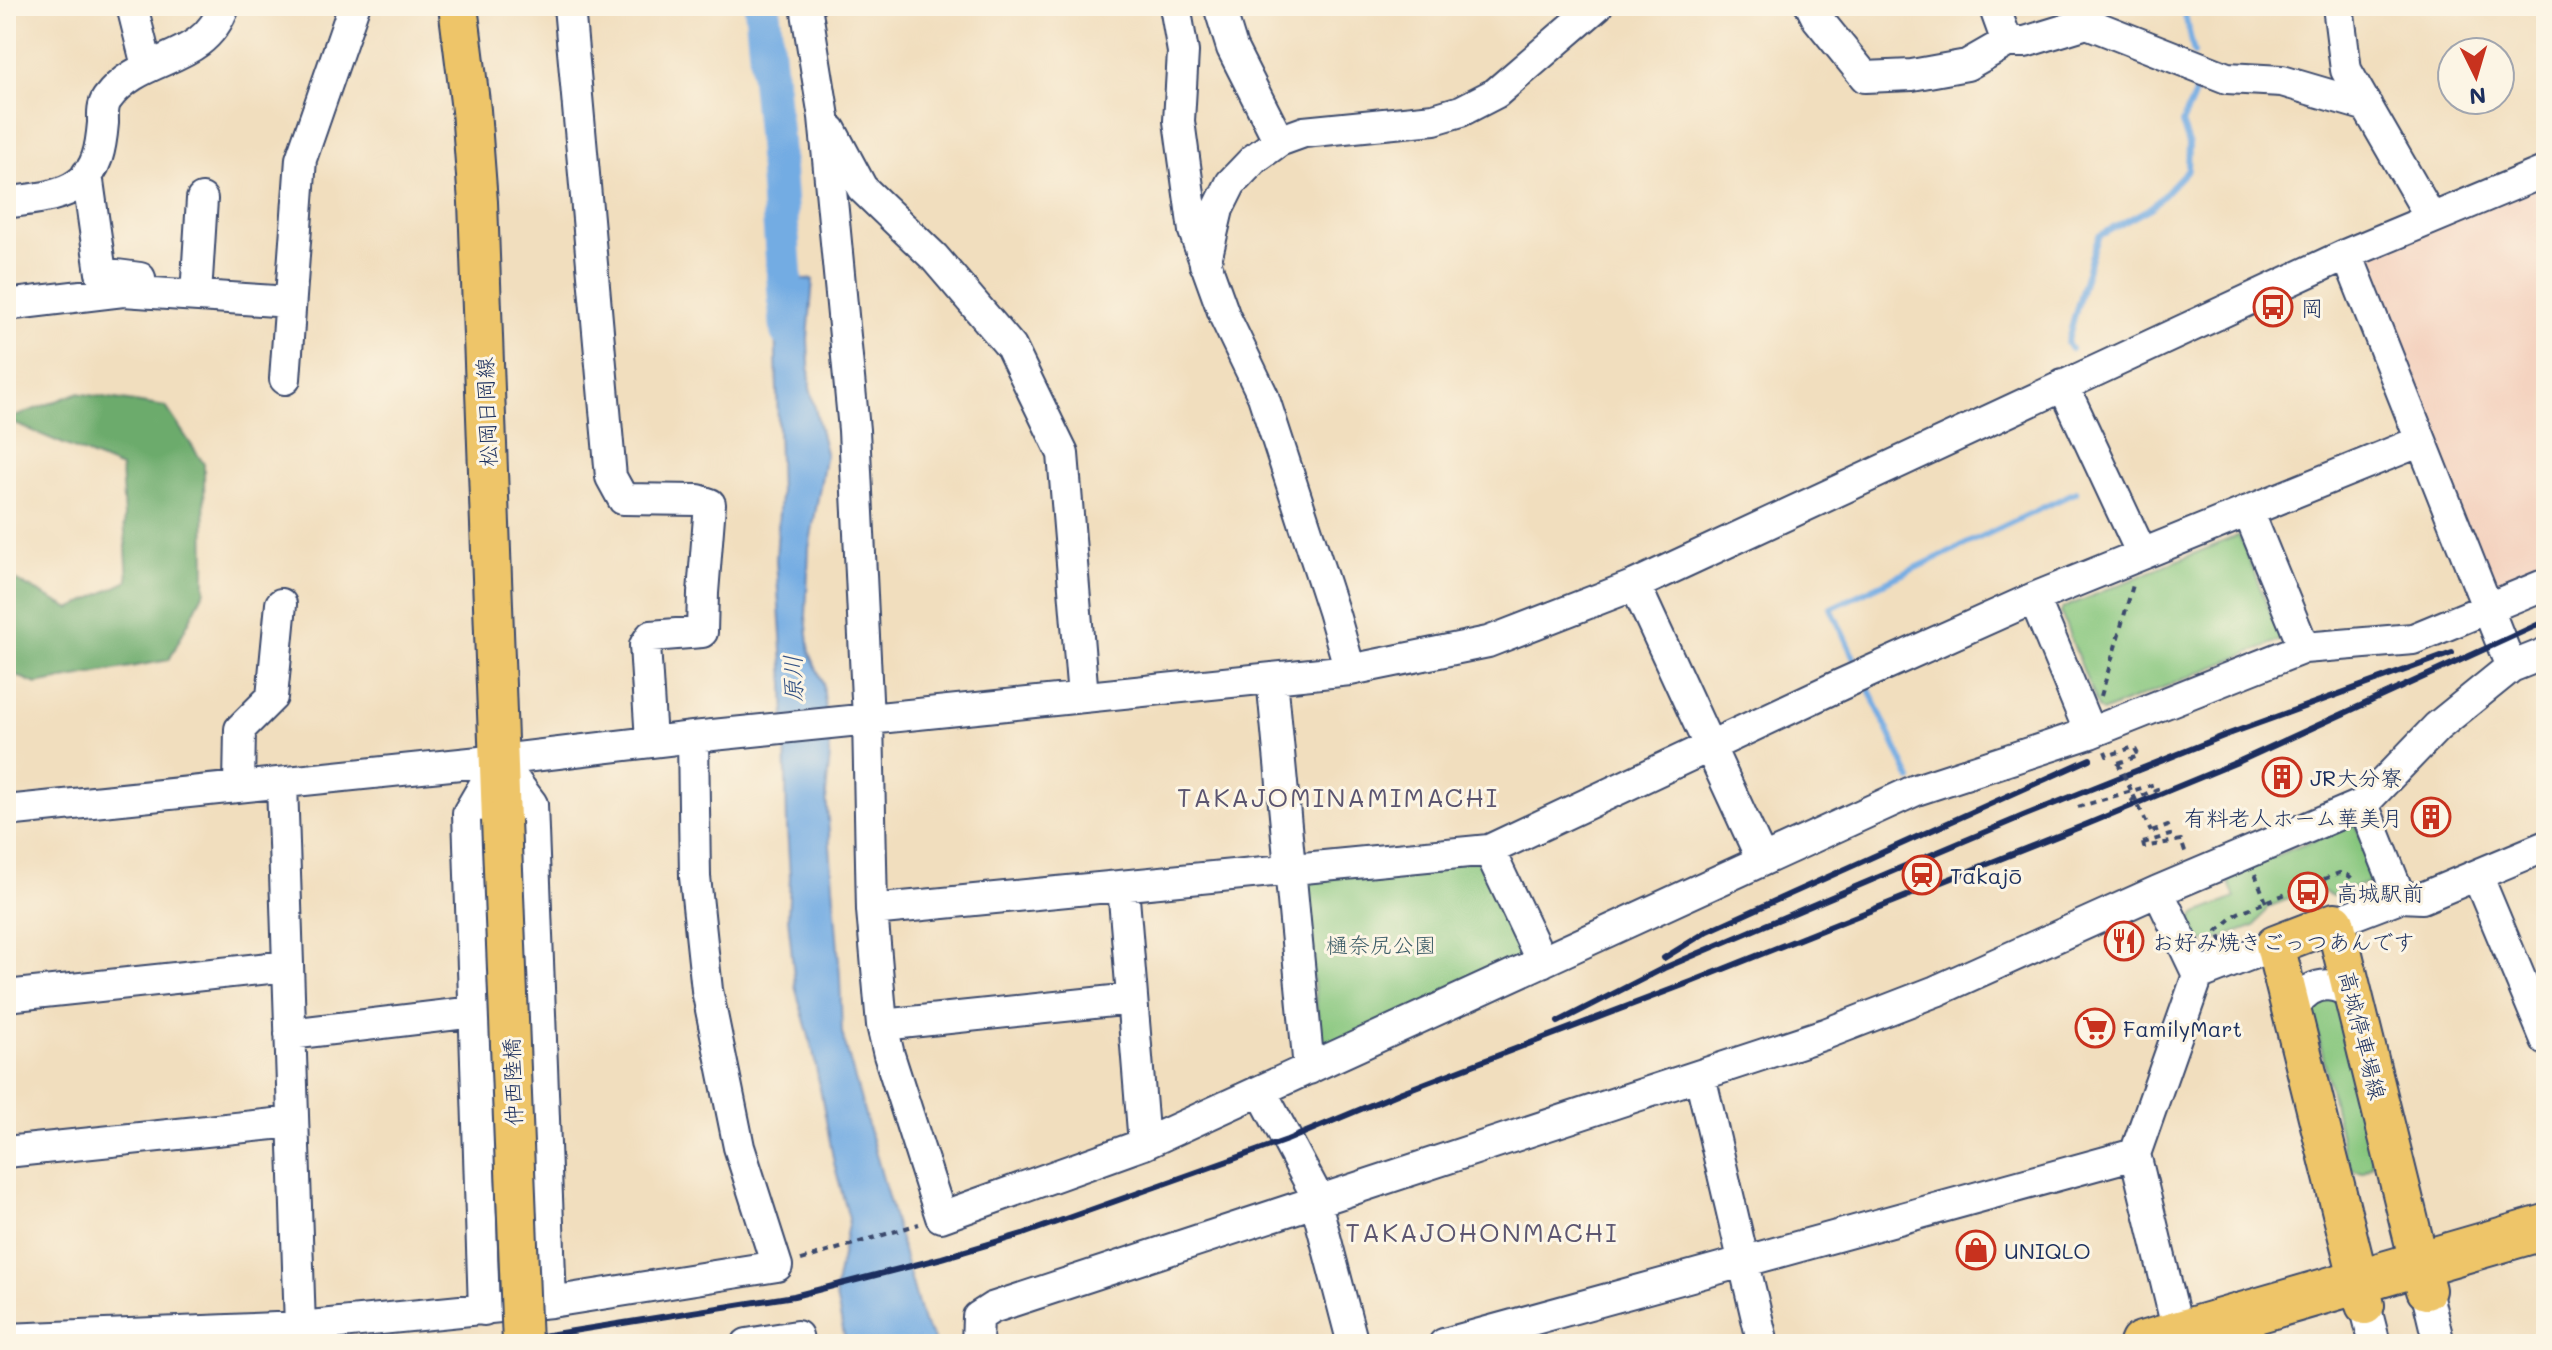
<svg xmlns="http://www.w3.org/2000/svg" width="2552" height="1350" font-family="Mali,'Klee One',sans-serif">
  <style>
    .built { fill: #f4d3c0 }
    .green { fill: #86c67d; stroke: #507a6e; stroke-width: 2 }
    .forest { fill: #6cab6c; stroke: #446d65; stroke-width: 2 }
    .water { fill: #73ace3; stroke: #476ea0; stroke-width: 2 }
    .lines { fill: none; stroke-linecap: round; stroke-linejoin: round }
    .stream { stroke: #73ace3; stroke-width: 6 }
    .river { stroke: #73ace3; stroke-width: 36 }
    .minor-casing { stroke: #3b496c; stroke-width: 34 }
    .major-casing { stroke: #3b496c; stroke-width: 42 }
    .highway-casing { stroke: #3b496c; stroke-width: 48 }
    .path { stroke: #3b496c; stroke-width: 4; stroke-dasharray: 6 6; stroke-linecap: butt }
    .minor { stroke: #fff; stroke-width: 30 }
    .major { stroke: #eec569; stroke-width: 38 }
    .highway { stroke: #eec569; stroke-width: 44 }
    .rail { stroke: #1b2f5e; stroke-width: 6 }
    .major-bridge-casing { stroke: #3b496c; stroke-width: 42; stroke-linecap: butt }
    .path-bridge { stroke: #3b496c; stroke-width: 4; stroke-dasharray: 6 6; stroke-linecap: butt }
    .major-bridge { stroke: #eec569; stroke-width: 38 }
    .labels { text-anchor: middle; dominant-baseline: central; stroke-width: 6; stroke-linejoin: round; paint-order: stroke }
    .poi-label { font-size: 22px; fill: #1b2f5e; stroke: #fcf5e5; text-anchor: start }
    .street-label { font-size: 22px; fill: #1b2f5e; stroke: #fcf5e5 }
    .park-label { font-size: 22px; fill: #3b5c67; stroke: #fcf5e5 }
    .water-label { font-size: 24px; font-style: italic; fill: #355486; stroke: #fcf5e5 }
    .quarter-label { font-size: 26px; letter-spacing: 2px; fill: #5c5671; stroke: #fcf5e5 }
  </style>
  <rect width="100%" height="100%" fill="#fcf5e5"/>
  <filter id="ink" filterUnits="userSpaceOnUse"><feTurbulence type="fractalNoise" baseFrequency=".0125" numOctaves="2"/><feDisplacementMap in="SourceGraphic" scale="16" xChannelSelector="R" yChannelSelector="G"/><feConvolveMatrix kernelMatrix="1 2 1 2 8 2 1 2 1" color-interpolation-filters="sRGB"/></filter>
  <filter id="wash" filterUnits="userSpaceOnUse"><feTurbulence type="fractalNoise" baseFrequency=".006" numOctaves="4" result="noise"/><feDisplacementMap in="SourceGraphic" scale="32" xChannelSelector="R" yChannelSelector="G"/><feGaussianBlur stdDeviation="1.8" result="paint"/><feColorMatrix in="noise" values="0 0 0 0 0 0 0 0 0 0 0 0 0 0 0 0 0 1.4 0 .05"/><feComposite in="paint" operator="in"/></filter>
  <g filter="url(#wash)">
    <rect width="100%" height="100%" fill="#f1debe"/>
    <path class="built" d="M2546 182V575L2494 596 2356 257Z"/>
    <path class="green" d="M2239 535 2281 640 2102 712 2098 708 2061 613 2063 608Z
      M2356 824 2371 865 2372 881 2332 896 2316 888 2268 907 2255 926 2216 940 2202 941 2192 934 2189 922 2197 913 2235 898 2226 875Z
      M1478 860 1526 950 1522 959 1322 1052 1302 885 1310 877Z
      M2336 996 2373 1155 2372 1165 2363 1172 2353 1170 2346 1162 2313 1010 2312 1003Z"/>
    <path class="forest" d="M77 393 166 407 204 464 205 590 169 660 36 684 6 671V575L70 609 128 581 121 468 6 420Z"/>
    <path class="water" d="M813 279 808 339 810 388 826 453 809 548 806 616 810 653 823 683 830 755 826 794 840 976 842 1033 923 1322 934 1339 933 1344H846L835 1292 849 1219 834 1163 813 1051 795 986 788 917 790 877 787 827 784 681 776 560 780 495 774 283Z"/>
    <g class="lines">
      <path class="stream" d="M2183 6 2194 53
        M2071 349 2067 343 2091 257 2099 236 2152 207 2188 169 2189 144 2182 123C2190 104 2197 98 2196 76
        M1858 667 1831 608 2076 492
        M1866 683 1911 780"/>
      <path class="river" d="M762 6 775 142 788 331"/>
    </g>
  </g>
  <g filter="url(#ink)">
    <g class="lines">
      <g class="minor-casing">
        <path id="minor" d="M132 6 147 66
          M569 6 611 477 623 499 698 500 710 504 703 593 702 632 651 636 645 645 651 741
          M806 6 824 117 854 430 868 719 872 910 882 1025 889 1055 941 1217 1144 1144 1916 790 2090 733 2304 648 2413 639 2546 584
          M1175 6 1183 52 1179 121 1194 231 1225 317 1263 396 1333 611 1350 670
          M1219 6 1232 48 1279 141
          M1811 6 1817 18 1865 77 1912 75 1967 65 2007 42H2025L2087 23 2227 78 2282 81 2367 106
          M1994 6 2007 42
          M2338 6 2346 70 2431 218
          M831 130 862 188 934 257 1011 347 1063 454 1083 697
          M87 174 101 273 140 278
          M6 203C29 199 59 198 78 184 98 170 101 146 103 123 103 115 102 106 107 99 141 52 203 66 224 6
          M2347 254 2511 667
          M1205 264 1218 209 1231 183 1254 159 1279 141 1304 132 1434 119 1461 111 1496 93 1597 6
          M196 295 202 199
          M6 305 123 291 290 302
          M285 379 301 159 354 6
          M2063 385 2142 554
          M2248 511 2304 648
          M1635 585 1762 860
          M2034 598 2090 733
          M1272 678 1309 1069
          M499 760 532 804 551 1302
          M282 783 300 1327
          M239 787 240 729 272 697 281 604
          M2363 804 2400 897
          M6 811 499 760 693 737 1350 670 1488 642 1635 585 2347 254 2546 171
          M1489 850 1542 962
          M2477 875 2546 1040
          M1123 886 1144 1144
          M2158 891 2198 975 2135 1154 2181 1344
          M872 910 1489 850 1840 685 2034 598 2421 441
          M2335 922 2400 897 2422 898 2546 846
          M2198 975 2275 945
          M6 996 288 966
          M2292 1012C2304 985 2330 976 2353 996
          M882 1025 1132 999
          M290 1034 474 1012
          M1700 1076 1763 1344
          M1261 1091 1312 1187 1353 1344
          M6 1152 293 1122
          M2426 1290 2439 1344
          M2365 1305 2375 1344
          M484 1310 468 813 499 760
          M6 1339 300 1327 551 1302 777 1266 739 1147 707 990 695 877 693 737
          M747 1344 797 1336 799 1344
          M977 1344 978 1317 992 1308 1825 1034 1936 991 2158 891 2363 804 2437 727 2511 667 2546 653
          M1444 1344 2135 1154"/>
      </g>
      <g class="major-casing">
        <path id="major" d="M458 6 471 110 478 202 501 820
          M2365 1305 2275 945 2335 922 2426 1290"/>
      </g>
      <g class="highway-casing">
        <path id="highway" d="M2142 1344 2546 1227"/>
      </g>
      <path class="path" d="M2101 696 2133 585
        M2105 751 2107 756 2134 747 2139 756 2118 763
        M2078 807 2155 784 2157 789 2132 800 2130 793
        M2143 843 2144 847 2181 840 2186 855
        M2143 843 2170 835 2168 826 2151 832
        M2255 874 2266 902
        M2222 942 2217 931 2238 913 2339 873C2350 874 2353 878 2357 888
        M801 1260 919 1224"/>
      <use href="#minor" class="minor"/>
      <use href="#major" class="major"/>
      <use href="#highway" class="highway"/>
      <path class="rail" d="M1664 958 1708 931 2090 759
        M1558 1022 1664 968 2023 816 2226 735 2452 653
        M491 1344 794 1296 942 1258 1023 1234 1287 1140 1402 1092 1691 982 2085 825 2240 761 2546 621"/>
      <g class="major-bridge-casing">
        <path id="major-bridge" d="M501 820 522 1344"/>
      </g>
      <path class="path-bridge" d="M2118 763 2151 832"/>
      <use href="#major-bridge" class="major-bridge"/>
    </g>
  </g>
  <defs>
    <g id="bus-ring" transform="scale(2)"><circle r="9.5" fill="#fcf5e5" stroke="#c8321e" stroke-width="1.5"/><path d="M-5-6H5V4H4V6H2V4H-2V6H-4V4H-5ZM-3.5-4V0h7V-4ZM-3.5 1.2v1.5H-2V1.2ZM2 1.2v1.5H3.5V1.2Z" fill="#c8321e"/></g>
    <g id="building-ring" transform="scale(2)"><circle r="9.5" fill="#fcf5e5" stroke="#c8321e" stroke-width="1.5"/><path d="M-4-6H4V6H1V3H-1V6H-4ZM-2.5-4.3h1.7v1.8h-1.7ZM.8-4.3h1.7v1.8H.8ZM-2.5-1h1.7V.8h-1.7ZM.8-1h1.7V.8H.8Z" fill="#c8321e"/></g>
    <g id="station-ring" transform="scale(2)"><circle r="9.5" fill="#fcf5e5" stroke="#c8321e" stroke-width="1.5"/><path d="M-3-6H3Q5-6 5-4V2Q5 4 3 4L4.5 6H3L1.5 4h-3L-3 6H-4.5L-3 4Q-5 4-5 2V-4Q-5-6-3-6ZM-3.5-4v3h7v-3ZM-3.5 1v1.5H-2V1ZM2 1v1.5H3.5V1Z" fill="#c8321e"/></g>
    <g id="restaurant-ring" transform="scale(2)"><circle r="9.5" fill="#fcf5e5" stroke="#c8321e" stroke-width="1.5"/><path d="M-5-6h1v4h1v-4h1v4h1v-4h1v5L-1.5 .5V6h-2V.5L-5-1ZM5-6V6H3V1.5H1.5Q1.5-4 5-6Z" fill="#c8321e"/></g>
    <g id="supermarket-ring" transform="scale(2)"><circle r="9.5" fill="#fcf5e5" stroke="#c8321e" stroke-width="1.5"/><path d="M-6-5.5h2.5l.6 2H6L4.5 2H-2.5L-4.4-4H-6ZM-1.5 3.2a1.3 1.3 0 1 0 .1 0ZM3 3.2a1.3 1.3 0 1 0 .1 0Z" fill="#c8321e"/></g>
    <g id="shop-ring" transform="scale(2)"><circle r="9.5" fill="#fcf5e5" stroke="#c8321e" stroke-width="1.5"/><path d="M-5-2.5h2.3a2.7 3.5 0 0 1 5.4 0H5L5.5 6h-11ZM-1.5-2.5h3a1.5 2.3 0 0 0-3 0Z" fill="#c8321e"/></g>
  </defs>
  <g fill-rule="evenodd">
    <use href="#bus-ring" x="2273" y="307"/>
    <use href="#building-ring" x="2282" y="777"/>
    <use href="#building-ring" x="2431" y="817"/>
    <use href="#station-ring" x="1922" y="875"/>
    <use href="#bus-ring" x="2308" y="892"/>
    <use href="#restaurant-ring" x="2124" y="941"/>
    <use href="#supermarket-ring" x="2095" y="1028"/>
    <use href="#shop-ring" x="1976" y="1250"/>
  </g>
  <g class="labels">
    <g class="poi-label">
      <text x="2301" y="307">岡</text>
      <text x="2310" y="777">JR大分寮</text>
      <text x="2403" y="817" text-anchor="end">有料老人ホーム華美月</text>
      <text x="1950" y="875">Takajō</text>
      <text x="2336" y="892">高城駅前</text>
      <text x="2152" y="941">お好み焼きごっつあんです</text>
      <text x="2123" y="1028">FamilyMart</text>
      <text x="2004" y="1250">UNIQLO</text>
    </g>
    <g class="street-label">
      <text transform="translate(486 412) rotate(-92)">松岡日岡線</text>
      <text transform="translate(2363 1035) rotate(76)">高城停車場線</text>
      <text transform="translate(512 1082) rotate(-92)">仲西陸橋</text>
    </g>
    <g class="park-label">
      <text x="1381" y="944">樋奈尻公園</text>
    </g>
    <g class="water-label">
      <text transform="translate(792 679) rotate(-91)">原川</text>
    </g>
    <g class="quarter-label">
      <text x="1338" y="797">TAKAJOMINAMIMACHI</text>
      <text x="1482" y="1232">TAKAJOHONMACHI</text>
    </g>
  </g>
  <rect width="2552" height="1350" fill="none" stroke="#fcf5e5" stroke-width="32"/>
  <g transform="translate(2476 76) rotate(175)"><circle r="38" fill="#fcf5e5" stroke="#a2a6af" stroke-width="2"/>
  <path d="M0-6L14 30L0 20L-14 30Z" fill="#c8321e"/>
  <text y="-12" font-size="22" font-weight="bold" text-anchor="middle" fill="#1b2f5e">N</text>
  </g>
</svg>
